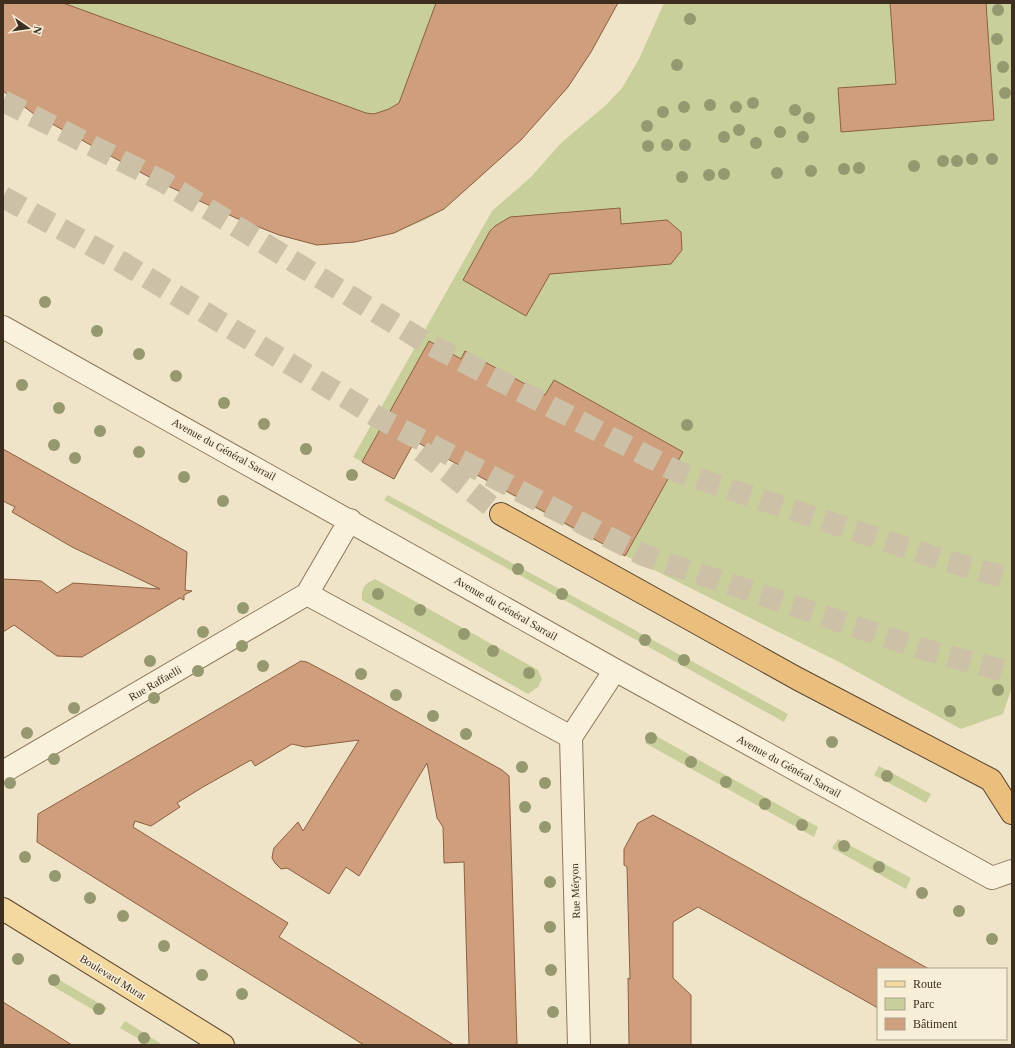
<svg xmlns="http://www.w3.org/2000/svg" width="1015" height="1048" font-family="Georgia,serif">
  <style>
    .green { fill: #c9cf9b }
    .building { fill: #cf9f7d; stroke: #8d5f41 }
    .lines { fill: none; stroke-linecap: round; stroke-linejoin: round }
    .trunk-tunnel { stroke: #ccc0a6; stroke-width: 22; stroke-dasharray: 22 11; stroke-linecap: butt }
    .minor-casing { stroke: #8d765c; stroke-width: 24 }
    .primary-casing { stroke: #5b4430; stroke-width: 24 }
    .trunk-casing { stroke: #5b4430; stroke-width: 24 }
    .minor { stroke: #faf1dc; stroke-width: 22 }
    .primary { stroke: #f3d9a0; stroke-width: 22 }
    .trunk { stroke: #eabe7c; stroke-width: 22 }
    .tree { fill: #96986f }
    .labels { text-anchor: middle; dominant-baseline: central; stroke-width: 3; stroke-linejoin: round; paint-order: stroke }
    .street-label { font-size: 11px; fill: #3d2e20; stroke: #f7eed8 }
  </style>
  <rect width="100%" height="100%" fill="#f0e4c8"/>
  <path class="green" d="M3 3H618L591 52 568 87 521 140 476 181 444 209 427 219 394 233 355 242 317 245 279 235 236 218 151 178 34 114 3 90Z
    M664 3H1012V687L1003 714 961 729 841 663 574 530 415 441 394 479 353 457 492 211 531 177 561 143 606 105 622 88 639 59Z
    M388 495 788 714 784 722 384 500Z
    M375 579 538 670 542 679 538 687 528 694 362 600C361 588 364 584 375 579Z
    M651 733 818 827 814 837 645 743Z
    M879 766 931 794 926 803 874 775Z
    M838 839 911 878 906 889 832 848Z
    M58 979 107 1008 102 1015 54 987Z
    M125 1021 163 1045H149L120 1028Z"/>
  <path class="building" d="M3 3H63L366 113 374 114 389 109 399 103 436 3H618L591 52 568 87 521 140 444 209 394 233 355 242 317 245 279 235 236 218 151 178 34 114 3 91Z
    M890 3H986L994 120 841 132 838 88 896 84Z
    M620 208 621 224 667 220 681 232 682 250 671 264 550 274 526 316 463 280 490 231 495 226 510 217Z
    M429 341 461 359 465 351 545 395 554 380 683 452 625 556 415 441 394 479 362 462Z
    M3 449 187 552 185 590 192 591 184 595V600L180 598 82 657 57 656 14 625 3 632V579L41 581 57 593 73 583 160 589 72 547 12 512 15 507 3 501Z
    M301 661 307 662 339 679 502 770 509 776 517 1045H469L464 862 444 863 443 827 437 818 427 763 359 876 346 867 329 894 287 868 281 869 275 863 272 858 273 852 274 848 298 822 303 831 359 740 305 747 292 744 255 766 251 760 203 787 177 803 180 807 151 826 135 821 133 827 288 923 279 937 454 1045H364L37 842 38 814Z
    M653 815 697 839 929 969H878V1008L698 907 673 922V978L691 995V1045H629L628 978 630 979 627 867 624 865V849L638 823Z
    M3 1002 72 1045H3Z"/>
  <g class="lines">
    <path class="trunk-tunnel" d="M3 101 164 182 425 342 678 472 943 560 1012 579
      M3 197 123 263 379 418 643 555 919 648 1012 673
      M421 451 501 514"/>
    <g class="minor-casing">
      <path id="minor" d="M3 327 615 670 992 878 1012 871
        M307 594 571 737
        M571 737 579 1045
        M571 737 615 670
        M3 772 307 594 350 520"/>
    </g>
    <g class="primary-casing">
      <path id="primary" d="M3 909 223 1045"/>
    </g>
    <g class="trunk-casing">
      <path id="trunk" d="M501 514 798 679 991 780 1012 813"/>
    </g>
    <use href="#minor" class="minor"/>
    <use href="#primary" class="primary"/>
    <use href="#trunk" class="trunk"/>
  </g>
  <g class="tree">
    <circle cx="998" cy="10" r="6"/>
    <circle cx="690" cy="19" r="6"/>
    <circle cx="997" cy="39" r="6"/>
    <circle cx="677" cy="65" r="6"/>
    <circle cx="1003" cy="67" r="6"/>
    <circle cx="1005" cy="93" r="6"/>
    <circle cx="753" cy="103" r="6"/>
    <circle cx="710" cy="105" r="6"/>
    <circle cx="684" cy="107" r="6"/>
    <circle cx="736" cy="107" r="6"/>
    <circle cx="795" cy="110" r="6"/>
    <circle cx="663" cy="112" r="6"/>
    <circle cx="809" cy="118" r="6"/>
    <circle cx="647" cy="126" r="6"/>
    <circle cx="739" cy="130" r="6"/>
    <circle cx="780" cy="132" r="6"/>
    <circle cx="724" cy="137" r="6"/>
    <circle cx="803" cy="137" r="6"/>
    <circle cx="756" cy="143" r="6"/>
    <circle cx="667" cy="145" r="6"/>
    <circle cx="685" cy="145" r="6"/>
    <circle cx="648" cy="146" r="6"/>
    <circle cx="972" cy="159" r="6"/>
    <circle cx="992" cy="159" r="6"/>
    <circle cx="943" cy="161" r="6"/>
    <circle cx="957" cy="161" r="6"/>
    <circle cx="914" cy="166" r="6"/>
    <circle cx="859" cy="168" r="6"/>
    <circle cx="844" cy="169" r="6"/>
    <circle cx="811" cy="171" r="6"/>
    <circle cx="777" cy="173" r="6"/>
    <circle cx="724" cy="174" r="6"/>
    <circle cx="709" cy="175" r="6"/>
    <circle cx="682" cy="177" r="6"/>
    <circle cx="45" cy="302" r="6"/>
    <circle cx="97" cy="331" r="6"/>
    <circle cx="139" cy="354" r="6"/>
    <circle cx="176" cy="376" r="6"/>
    <circle cx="22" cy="385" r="6"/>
    <circle cx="224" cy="403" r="6"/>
    <circle cx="59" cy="408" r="6"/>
    <circle cx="264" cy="424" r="6"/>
    <circle cx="687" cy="425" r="6"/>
    <circle cx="100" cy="431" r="6"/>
    <circle cx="54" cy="445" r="6"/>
    <circle cx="306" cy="449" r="6"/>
    <circle cx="139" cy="452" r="6"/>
    <circle cx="75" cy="458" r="6"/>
    <circle cx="352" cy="475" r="6"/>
    <circle cx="184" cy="477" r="6"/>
    <circle cx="223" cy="501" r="6"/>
    <circle cx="518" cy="569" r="6"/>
    <circle cx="378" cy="594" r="6"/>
    <circle cx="562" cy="594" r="6"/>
    <circle cx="243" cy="608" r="6"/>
    <circle cx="420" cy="610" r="6"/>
    <circle cx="203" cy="632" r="6"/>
    <circle cx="464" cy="634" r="6"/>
    <circle cx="645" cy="640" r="6"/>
    <circle cx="242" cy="646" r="6"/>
    <circle cx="493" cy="651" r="6"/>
    <circle cx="684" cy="660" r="6"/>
    <circle cx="150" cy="661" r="6"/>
    <circle cx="263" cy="666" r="6"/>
    <circle cx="198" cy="671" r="6"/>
    <circle cx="529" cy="673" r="6"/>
    <circle cx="361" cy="674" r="6"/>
    <circle cx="998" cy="690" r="6"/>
    <circle cx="396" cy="695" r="6"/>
    <circle cx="154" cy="698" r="6"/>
    <circle cx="74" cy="708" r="6"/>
    <circle cx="950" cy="711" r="6"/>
    <circle cx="433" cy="716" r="6"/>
    <circle cx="27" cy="733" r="6"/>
    <circle cx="466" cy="734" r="6"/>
    <circle cx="651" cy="738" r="6"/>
    <circle cx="832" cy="742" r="6"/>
    <circle cx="54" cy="759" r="6"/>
    <circle cx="691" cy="762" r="6"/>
    <circle cx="522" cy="767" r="6"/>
    <circle cx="887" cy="776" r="6"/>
    <circle cx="726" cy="782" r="6"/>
    <circle cx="10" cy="783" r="6"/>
    <circle cx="545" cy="783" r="6"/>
    <circle cx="765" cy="804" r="6"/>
    <circle cx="525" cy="807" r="6"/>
    <circle cx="802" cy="825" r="6"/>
    <circle cx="545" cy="827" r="6"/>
    <circle cx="844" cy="846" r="6"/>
    <circle cx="25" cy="857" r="6"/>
    <circle cx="879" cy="867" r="6"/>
    <circle cx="55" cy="876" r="6"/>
    <circle cx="550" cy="882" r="6"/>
    <circle cx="922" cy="893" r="6"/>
    <circle cx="90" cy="898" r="6"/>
    <circle cx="959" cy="911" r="6"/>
    <circle cx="123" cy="916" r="6"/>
    <circle cx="550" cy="927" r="6"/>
    <circle cx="992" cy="939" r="6"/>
    <circle cx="164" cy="946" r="6"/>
    <circle cx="18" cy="959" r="6"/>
    <circle cx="551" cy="970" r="6"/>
    <circle cx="202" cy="975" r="6"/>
    <circle cx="54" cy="980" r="6"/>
    <circle cx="242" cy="994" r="6"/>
    <circle cx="99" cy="1009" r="6"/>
    <circle cx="553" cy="1012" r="6"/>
    <circle cx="144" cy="1038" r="6"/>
  </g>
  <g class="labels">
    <g class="street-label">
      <text transform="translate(224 449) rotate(29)">Avenue du Général Sarrail</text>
      <text transform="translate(506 608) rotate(30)">Avenue du Général Sarrail</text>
      <text transform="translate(155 683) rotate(-30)">Rue Raffaelli</text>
      <text transform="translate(789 766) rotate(29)">Avenue du Général Sarrail</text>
      <text transform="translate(575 891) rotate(-92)">Rue Méryon</text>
      <text transform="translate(113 977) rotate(32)">Boulevard Murat</text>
    </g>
  </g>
  <rect width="1015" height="1048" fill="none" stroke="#3d2e20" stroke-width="8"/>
  <rect x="877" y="968" width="130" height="72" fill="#f7eed8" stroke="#ada18e"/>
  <rect x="885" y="981" width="20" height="6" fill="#f3d9a0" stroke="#ada18e"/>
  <text x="913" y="988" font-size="12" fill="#3d2e20">Route</text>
  <rect x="885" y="998" width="20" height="12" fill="#c9cf9b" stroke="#ada18e"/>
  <text x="913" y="1008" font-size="12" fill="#3d2e20">Parc</text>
  <rect x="885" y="1018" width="20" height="12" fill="#cf9f7d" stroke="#ada18e"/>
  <text x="913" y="1028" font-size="12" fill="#3d2e20">Bâtiment</text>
  <g transform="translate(28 28) rotate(103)" stroke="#f7eed8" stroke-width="3" paint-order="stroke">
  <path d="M0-3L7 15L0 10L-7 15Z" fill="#3d2e20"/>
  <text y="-6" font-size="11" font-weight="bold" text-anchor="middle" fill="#3d2e20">N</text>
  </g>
</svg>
